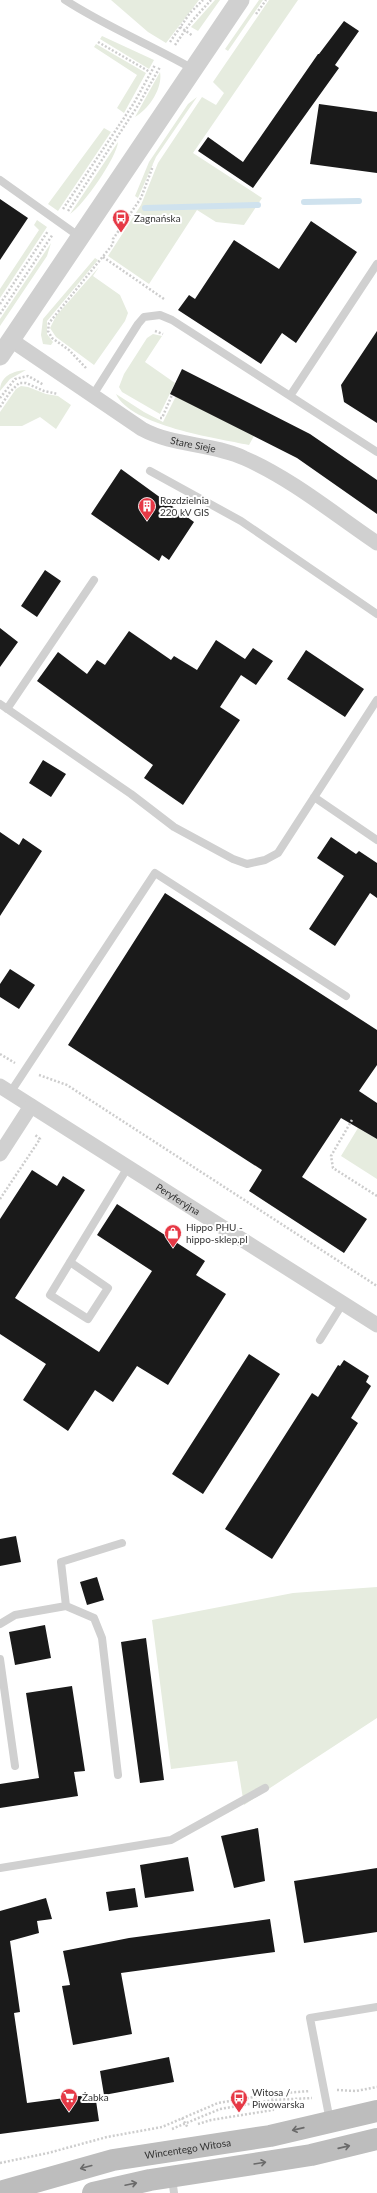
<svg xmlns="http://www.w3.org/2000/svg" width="377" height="2193" font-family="Lato,sans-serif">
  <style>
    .green { fill: #e6ecdf }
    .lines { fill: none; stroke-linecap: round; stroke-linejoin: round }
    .stream { stroke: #cfe2ee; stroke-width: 6 }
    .building { fill: #1a1a1a }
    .path { stroke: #cdcdcd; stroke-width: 2.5; stroke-dasharray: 2 2; stroke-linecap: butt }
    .service { stroke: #d0d0d0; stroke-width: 8 }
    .minor { stroke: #d0d0d0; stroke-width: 15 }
    .tertiary { stroke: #d0d0d0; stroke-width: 19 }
    .secondary { stroke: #bdbdbd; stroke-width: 22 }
    .oneway { stroke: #6a6a6a }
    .labels { text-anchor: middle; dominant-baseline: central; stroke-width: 4; stroke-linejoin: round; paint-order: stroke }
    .poi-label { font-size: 10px; fill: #333; stroke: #fff; text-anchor: start }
    .street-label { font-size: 10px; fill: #333; stroke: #fff }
  </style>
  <rect width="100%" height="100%" fill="#fff"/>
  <path class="green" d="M111 0H199L166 43 148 32Z
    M215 0H220L198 31 191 27Z
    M259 0H263L228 51 225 49Z
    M269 0H298L193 153 262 198 244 225 216 222 197 210 149 284 108 256 141 205 158 163 202 97 216 105 224 93 213 82Z
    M102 36 154 60 149 69 100 39Z
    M96 44 146 73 124 113 117 108 137 75 94 47Z
    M160 72C163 88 149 109 135 117Z
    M197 97 156 157 138 198 135 196 149 162 188 104Z
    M104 128 111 132 58 211 48 204Z
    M118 142C117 157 83 206 70 214Z
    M37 220 47 227 0 298V289L39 230 34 225Z
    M51 243 47 256 0 326V319Z
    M95 258 98 260 47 321V334L53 342 51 345 43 344 41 335 43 319Z
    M99 267 93 276 120 295 128 313 125 321 94 365 56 337 50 328 56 316Z
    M153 334 162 336 145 362 175 383 160 414 122 392 119 387 124 374 147 338Z
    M26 370 10 379 0 391C0 376 13 371 26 370Z
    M21 386 28 387 46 394 58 396 71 405 56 429 40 417 22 426H0V412L16 389Z
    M116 394 144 412 163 422 176 396 254 436 249 445C216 438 131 426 116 394Z
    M358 1128 377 1139V1179L341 1156Z
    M377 1587V1718L244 1805 237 1761 171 1769 152 1620 293 1593Z"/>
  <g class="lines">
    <path class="stream" d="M304 202 359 201
      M145 208 258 205"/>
  </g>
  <path class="building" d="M344 21 359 31 335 65 339 68 253 188 198 151 208 137 243 162 318 54H319Z
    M319 104 377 112V173L310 164Z
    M0 199 28 218 0 260Z
    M311 221 357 252 296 343 282 333 261 364 178 310 189 295 195 299 234 240 279 269Z
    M377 331V423L344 402 341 385Z
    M182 369 310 434 377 480V514L297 458 170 394Z
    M121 469 194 522 169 560 162 555 159 561 91 514Z
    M45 570 61 581 37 617 21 606Z
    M0 628 18 642 0 667Z
    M129 631 171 660 174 656 197 670 216 640 245 659 253 648 273 661 256 685 241 675 220 707 240 720 183 805 144 778 153 765 37 681 58 652 87 674 97 660 105 665Z
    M306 650 364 689 345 717 287 679Z
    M43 760 66 774 51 797 29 783Z
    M0 832 19 845 23 838 42 851 0 916Z
    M331 837 356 854 359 851 377 863V898L370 893 335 946 309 929 344 876 317 858Z
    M165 893 377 1030V1065L359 1091 377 1103V1139L341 1118 302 1177 367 1219 344 1253 249 1191 262 1170 68 1045Z
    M10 969 35 985 19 1009 0 997V984Z
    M32 1170 57 1186 63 1176 85 1190 15 1298 99 1352 152 1271 97 1235 117 1204 205 1261 196 1275 226 1294 168 1385 137 1366 113 1402 95 1390 68 1431 23 1400 46 1364 0 1334V1219Z
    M249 1354 280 1374 203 1494 172 1474Z
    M344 1360 369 1376 366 1382 371 1386 351 1418 358 1423 272 1559 225 1529 312 1393 318 1397 338 1365 340 1366Z
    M16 1536 21 1562 0 1566V1539Z
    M97 1577 104 1600 87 1605 80 1582Z
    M45 1625 51 1658 15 1665 9 1632Z
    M146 1638 164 1780 140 1783 121 1642Z
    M72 1686 85 1771 74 1772 78 1796 0 1808V1784L39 1778 26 1693Z
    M258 1828 265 1881 234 1888 221 1836Z
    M188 1857 194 1891 145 1898 140 1865Z
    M377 1868V1932L304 1943 294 1881Z
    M135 1888 138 1907 109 1911 106 1892Z
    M46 1898 52 1919 37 1921 39 1933 10 1941 20 2012 14 2013 27 2103 95 2094 99 2121 0 2134V1911Z
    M270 1919 275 1952 121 1973 132 2034 73 2045 62 1986 70 1985 63 1951 129 1938Z
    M169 2057 174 2082 104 2095 100 2071Z"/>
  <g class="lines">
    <path class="path" d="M256 14 266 0
      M180 27 193 36
      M98 42 150 72
      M170 42 190 13 203 0
      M175 45 191 22 211 0
      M63 209 134 103 155 65
      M68 211 139 104 160 67
      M103 257 164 299
      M0 304 48 231
      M0 314 53 234
      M155 331 163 334
      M86 368 69 350 52 338 48 331 49 323 113 244V239L141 198 153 166
      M0 398 15 379 28 376 44 385
      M0 407 10 392 19 383H26L44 391 58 394
      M160 418H162L172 395
      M0 1054 15 1063
      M39 1075 67 1085 377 1286
      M352 1120 331 1156 333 1168 377 1196
      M0 1199 40 1139 34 1134
      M337 2090 356 2091 377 2087
      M182 2118 188 2128
      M198 2124 211 2120 273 2110 272 2094
      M172 2129 220 2109 273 2100 312 2098
      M0 2163 48 2153 107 2137 162 2127 218 2103 272 2094 310 2091"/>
    <path class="service" d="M65 0C105 26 151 45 193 69
      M0 180 80 237
      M93 395 138 324 144 317 160 315 172 320 377 452
      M290 396 377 264
      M150 471 241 521 377 614
      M0 704 131 794 174 827 233 859 247 864 265 860 278 853 377 700
      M7 709 94 580
      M314 797 377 840
      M10 1093 155 873 346 996
      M70 1262 108 1288 88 1319 50 1295 128 1167
      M320 1340 343 1303
      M66 1606 61 1562 122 1543
      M0 1624 15 1615 66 1606 94 1618 102 1638 118 1775
      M0 1659 15 1766
      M0 1868 171 1840 265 1788
      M330 2121 310 2018 377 2007
      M172 2178 174 2193"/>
    <g class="minor">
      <path id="s1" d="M11 340 142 429C173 446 212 443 244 458 292 479 334 514 377 543"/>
      <path id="s2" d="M0 1086 377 1325"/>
      <path d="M0 1154 31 1106"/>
    </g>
    <path class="tertiary" d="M0 356 240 0"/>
    <g class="secondary">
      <path id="s3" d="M0 2192 113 2160 270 2136 377 2111"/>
      <path d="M93 2193 150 2180 311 2155 377 2139"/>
    </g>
  </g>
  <defs><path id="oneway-shaft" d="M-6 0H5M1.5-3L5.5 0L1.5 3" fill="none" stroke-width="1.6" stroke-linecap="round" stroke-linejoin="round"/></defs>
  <g class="oneway">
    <use href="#oneway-shaft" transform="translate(298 2129) rotate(167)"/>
    <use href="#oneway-shaft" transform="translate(344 2147) rotate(-13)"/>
    <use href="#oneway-shaft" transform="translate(260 2163) rotate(-9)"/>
    <use href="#oneway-shaft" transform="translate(86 2167) rotate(165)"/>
    <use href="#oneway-shaft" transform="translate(131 2184) rotate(-12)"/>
  </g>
  <defs>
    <g id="bus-pin" transform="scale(0.9)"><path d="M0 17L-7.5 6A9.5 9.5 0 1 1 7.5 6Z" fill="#e63946" stroke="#fff"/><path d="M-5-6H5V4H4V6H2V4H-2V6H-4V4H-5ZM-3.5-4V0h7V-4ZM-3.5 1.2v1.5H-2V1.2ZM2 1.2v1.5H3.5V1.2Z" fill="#fff"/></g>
    <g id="building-pin" transform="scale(0.9)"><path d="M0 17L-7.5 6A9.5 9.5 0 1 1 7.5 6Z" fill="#e63946" stroke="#fff"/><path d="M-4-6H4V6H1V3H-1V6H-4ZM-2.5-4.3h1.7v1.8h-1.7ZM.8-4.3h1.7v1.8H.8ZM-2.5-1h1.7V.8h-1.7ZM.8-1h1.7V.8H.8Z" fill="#fff"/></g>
    <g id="shop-pin" transform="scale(0.9)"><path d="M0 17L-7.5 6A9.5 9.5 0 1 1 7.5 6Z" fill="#e63946" stroke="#fff"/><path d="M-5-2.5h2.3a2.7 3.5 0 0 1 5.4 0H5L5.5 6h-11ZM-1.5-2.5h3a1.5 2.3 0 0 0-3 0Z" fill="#fff"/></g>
    <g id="supermarket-pin" transform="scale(0.9)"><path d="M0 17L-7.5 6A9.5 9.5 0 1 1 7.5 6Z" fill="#e63946" stroke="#fff"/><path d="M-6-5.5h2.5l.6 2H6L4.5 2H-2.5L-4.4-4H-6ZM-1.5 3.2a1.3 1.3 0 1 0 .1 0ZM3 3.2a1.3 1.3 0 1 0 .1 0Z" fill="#fff"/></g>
  </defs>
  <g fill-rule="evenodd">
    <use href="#bus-pin" x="121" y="218"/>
    <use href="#building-pin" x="147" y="506"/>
    <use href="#shop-pin" x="173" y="1233"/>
    <use href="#supermarket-pin" x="69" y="2097"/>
    <use href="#bus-pin" x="239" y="2098"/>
  </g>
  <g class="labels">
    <g class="poi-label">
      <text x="134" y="218">Zagnańska</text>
      <text x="160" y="500">Rozdzielnia<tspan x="160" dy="12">220 kV GIS</tspan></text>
      <text x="186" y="1227">Hippo PHU -<tspan x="186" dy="12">hippo-sklep.pl</tspan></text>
      <text x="252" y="2092">Witosa /<tspan x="252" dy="12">Piwowarska</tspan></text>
      <text x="82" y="2097">Żabka</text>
    </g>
    <g class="street-label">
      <text stroke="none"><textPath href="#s1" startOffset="212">Stare Sieje</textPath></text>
      <text stroke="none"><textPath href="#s2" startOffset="211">Peryferyjna</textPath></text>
      <text stroke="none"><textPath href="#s3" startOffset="193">Wincentego Witosa</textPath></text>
    </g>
  </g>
</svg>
